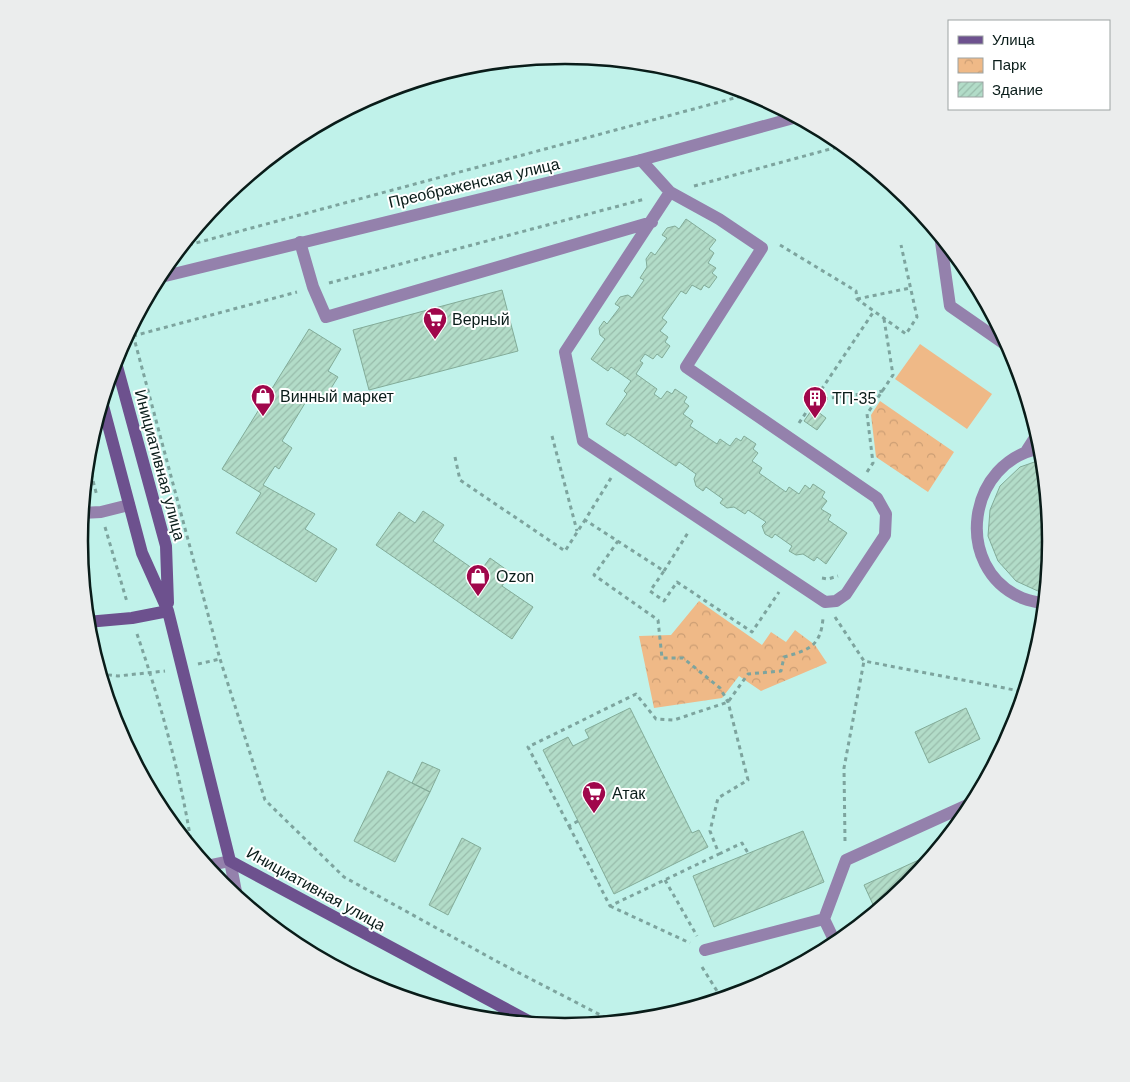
<svg xmlns="http://www.w3.org/2000/svg" width="1130" height="1082" font-family="Arial,sans-serif">
  <style>
    .green { fill: #efb987 }
    .park { fill: url(#park-crowns) }
    .building { fill: url(#building-hatch); stroke: #82ab98 }
    .lines { fill: none; stroke-linecap: round; stroke-linejoin: round }
    .path { stroke: #7da49e; stroke-width: 3; stroke-dasharray: 4 4; stroke-linecap: butt }
    .service { stroke: #9481ac; stroke-width: 12 }
    .tertiary { stroke: #9481ac; stroke-width: 12 }
    .secondary { stroke: #6d518e; stroke-width: 12 }
    .labels { text-anchor: middle; dominant-baseline: central; stroke-width: 4; stroke-linejoin: round; paint-order: stroke }
    .street-label { font-size: 16px; fill: #091c19; stroke: #fff }
    .poi-label { font-size: 16px; fill: #091c19; stroke: #fff; text-anchor: start }
    .rim { fill: none; stroke: #091c19; stroke-width: 2.5 }
  </style>
  <defs>
    <pattern id="park-crowns" width="20" height="18" patternUnits="userSpaceOnUse" patternTransform="scale(1.25)"><rect width="20" height="18" fill="#efb987"/><path d="M2 6a3 3 0 1 1 6 0M12 15a3 3 0 1 1 6 0" fill="none" stroke="#cc9e74"/></pattern>
    <pattern id="building-hatch" width="6" height="6" patternUnits="userSpaceOnUse" patternTransform="scale(1.25)"><rect width="6" height="6" fill="#b2dcc8"/><path d="M-1 1l2-2M0 6l6-6M5 7l2-2" fill="none" stroke="#98bcab"/></pattern>
  </defs>
  <rect width="100%" height="100%" fill="#c0f2ea"/>
  <path class="green" d="M920 344 992 394 967 429 895 379Z"/>
  <path class="park" d="M880 401 954 452 928 492 876 457 871 415Z
    M699 601 762 645 771 632 786 642 795 630 815 645 827 663 761 691 739 676 722 698 654 708 639 636 671 635Z"/>
  <path class="building" d="M686 219 716 240 709 249 714 253 708 263 716 268 712 273 717 277 709 288 704 285 701 290 692 285 686 294 681 291 662 318 667 322 660 331 668 337 665 342 670 346 662 358 657 354 653 359 645 354 640 361 643 363 636 374 657 389 654 394 661 399 667 391 672 394 675 389 687 397 684 402 689 406 683 414 693 421 690 426 717 444 720 439 730 446 736 438 741 441 744 436 756 444 753 449 758 453 752 461 762 468 759 473 786 492 789 487 799 494 805 485 810 489 813 484 825 492 822 497 827 501 821 509 831 515 828 520 847 533 826 564 817 557 814 561 803 554 796 555 789 551 792 546 775 534 772 538 765 534 762 526 766 522 748 510 745 514 734 507 727 508 720 503 723 499 706 487 703 491 696 486 694 479 696 474 679 462 676 466 627 433 625 436 606 424 627 394 624 391 631 381 611 367 608 371 591 359 605 339 600 335 599 328 604 321 607 324 620 307 615 304 620 297 628 295 632 298 644 280 640 278 647 267 646 259 651 252 655 255 667 238 662 235 667 228 675 226 679 229Z
    M502 290 518 351 369 390 353 330Z
    M309 329 341 349 328 371 338 377 325 398 313 390 282 441 292 448 279 469 275 466 263 485 315 514 305 529 337 549 316 582 236 533 261 493 222 469Z
    M813 408 826 418 817 430 804 421Z
    M1043 459 1051 541 1046 592H1040L1016 581 998 561 988 536 990 510 1000 486 1020 467Z
    M423 511 444 525 433 541 479 573 490 558 511 573 502 586 533 607 512 639 376 545 399 512 415 523Z
    M630 708 692 833 699 830 708 847 614 894 543 750 568 737 573 746 589 738 585 730Z
    M966 708 980 739 929 763 915 732Z
    M422 762 440 770 430 792 412 783Z
    M388 771 430 792 395 862 354 841Z
    M803 831 824 882 714 927 693 876Z
    M462 838 481 848 448 915 429 905Z
    M934 853 908 885 876 911 864 885Z"/>
  <g class="lines">
    <path class="path" d="M694 186 845 145
      M780 245 856 291 857 299 906 334 917 317 901 245
      M181 247 753 93
      M329 283 645 199
      M857 299 910 288
      M131 327 220 659 265 800 344 877 498 962 614 1022
      M133 336 297 292
      M816 400 883 391
      M799 423 874 311
      M552 436 577 531
      M455 457 460 480 565 551 585 520
      M87 458 97 496
      M867 472 873 463 867 414 893 375 884 319
      M611 478 585 520 664 571 650 591 664 601 677 582 752 632 779 592
      M105 527 127 602
      M664 571 689 531
      M822 578 828 579 838 576
      M835 617 864 661 1025 692
      M137 634C161 704 181 776 192 848
      M198 664 220 659
      M100 674 118 676 165 671
      M578 821 569 826 528 747 636 694 656 719 674 720 728 702 748 674 781 671 784 657C809 650 821 646 823 618
      M569 826 610 906 719 854 710 831 718 798 748 780 728 702 720 688 683 658H662L658 620 594 575 618 541
      M845 841 844 768 864 661
      M719 854 742 843 748 853
      M665 880 697 936
      M610 906 690 943
      M702 967 722 999"/>
    <path class="service" d="M641 160 670 192 719 219 762 248 686 367 877 498 886 514 885 535 846 594 836 601 825 602 583 441 565 352 670 192
      M940 235 950 306 1009 347
      M300 242 313 287 326 317 652 222
      M1042 448C967 460 952 568 1022 598 1029 601 1038 602 1045 604
      M1027 450 1038 433
      M82 513 101 512 129 505
      M206 866 230 861
      M836 944 824 919 846 860 974 802
      M705 950 824 919"/>
    <path class="tertiary" d="M157 278 641 160 797 117
      M230 861 237 897"/>
    <path class="secondary" d="M115 359 166 546 168 603
      M102 402 142 553 168 611 230 861 534 1024
      M87 622 132 618 168 611"/>
  </g>
  <defs>
    <g id="supermarket-pin" transform="scale(1.25)"><path d="M0 17L-7.5 6A9.5 9.5 0 1 1 7.5 6Z" fill="#a0074b" stroke="#fff"/><path d="M-6-5.5h2.5l.6 2H6L4.5 2H-2.5L-4.4-4H-6ZM-1.5 3.2a1.3 1.3 0 1 0 .1 0ZM3 3.2a1.3 1.3 0 1 0 .1 0Z" fill="#fff"/></g>
    <g id="shop-pin" transform="scale(1.25)"><path d="M0 17L-7.5 6A9.5 9.5 0 1 1 7.5 6Z" fill="#a0074b" stroke="#fff"/><path d="M-5-2.5h2.3a2.7 3.5 0 0 1 5.4 0H5L5.5 6h-11ZM-1.5-2.5h3a1.5 2.3 0 0 0-3 0Z" fill="#fff"/></g>
    <g id="building-pin" transform="scale(1.25)"><path d="M0 17L-7.5 6A9.5 9.5 0 1 1 7.5 6Z" fill="#a0074b" stroke="#fff"/><path d="M-4-6H4V6H1V3H-1V6H-4ZM-2.5-4.3h1.7v1.8h-1.7ZM.8-4.3h1.7v1.8H.8ZM-2.5-1h1.7V.8h-1.7ZM.8-1h1.7V.8H.8Z" fill="#fff"/></g>
  </defs>
  <g fill-rule="evenodd">
    <use href="#supermarket-pin" x="435" y="319"/>
    <use href="#shop-pin" x="263" y="396"/>
    <use href="#building-pin" x="815" y="398"/>
    <use href="#shop-pin" x="478" y="576"/>
    <use href="#supermarket-pin" x="594" y="793"/>
  </g>
  <g class="labels">
    <g class="street-label">
      <text transform="translate(474 183) rotate(-13)">Преображенская улица</text>
      <text transform="translate(160 465) rotate(75)">Инициативная улица</text>
      <text transform="translate(316 889) rotate(29)">Инициативная улица</text>
    </g>
    <g class="poi-label">
      <text x="452" y="319">Верный</text>
      <text x="280" y="396">Винный маркет</text>
      <text x="832" y="398">ТП-35</text>
      <text x="496" y="576">Ozon</text>
      <text x="612" y="793">Атак</text>
    </g>
  </g>
  <path d="M0 0H1130V1082H0ZM88 541a477 477 0 1 1 954 0a477 477 0 1 1-954 0Z" fill="#ebeded" fill-rule="evenodd"/>
  <path class="rim" d="M88 541a477 477 0 1 1 954 0a477 477 0 1 1-954 0Z"/>
  <rect x="948" y="20" width="162" height="90" fill="#ffffff" stroke="#9da4a3"/>
  <rect x="958" y="36" width="25" height="8" fill="#6d518e" stroke="#9da4a3"/>
  <text x="992" y="45" font-size="15" fill="#091c19">Улица</text>
  <rect x="958" y="58" width="25" height="15" fill="url(#park-crowns)" stroke="#9da4a3"/>
  <text x="992" y="70" font-size="15" fill="#091c19">Парк</text>
  <rect x="958" y="82" width="25" height="15" fill="url(#building-hatch)" stroke="#9da4a3"/>
  <text x="992" y="95" font-size="15" fill="#091c19">Здание</text>
</svg>
